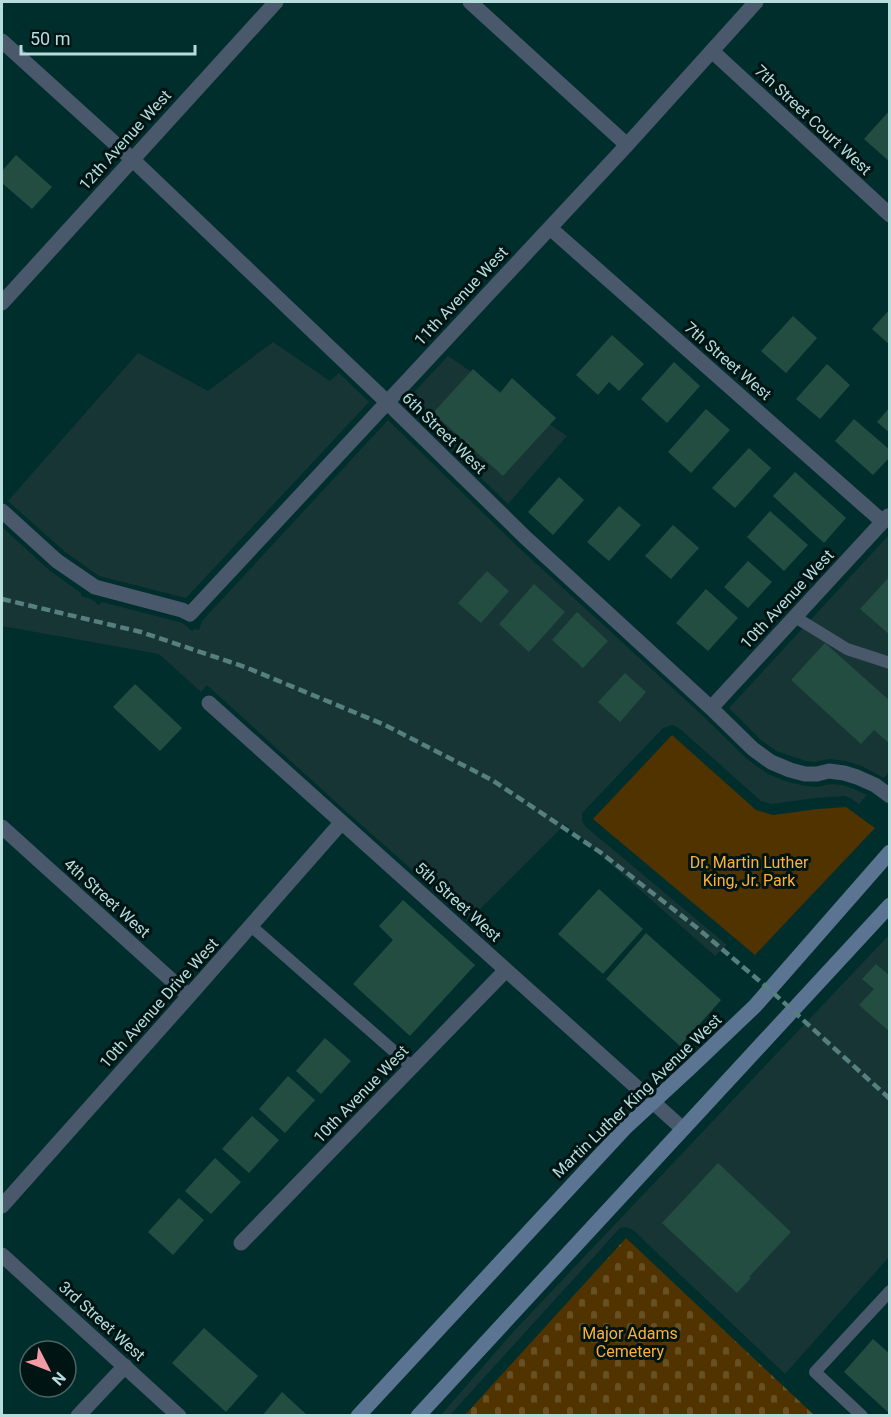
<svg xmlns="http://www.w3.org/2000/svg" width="891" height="1417" font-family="Roboto,sans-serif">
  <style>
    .built { fill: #173534 }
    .green { fill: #513300 }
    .cemetery { fill: url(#cemetery-stones) }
    .building { fill: #244d42 }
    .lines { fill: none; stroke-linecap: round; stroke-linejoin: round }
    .lane { stroke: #49586b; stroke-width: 12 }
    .street { stroke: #49586b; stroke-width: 15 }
    .secondary { stroke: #5b7491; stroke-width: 15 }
    .rail { stroke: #56807f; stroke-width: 4.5; stroke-dasharray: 9 4.5; stroke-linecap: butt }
    .labels { text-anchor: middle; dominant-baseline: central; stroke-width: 6; stroke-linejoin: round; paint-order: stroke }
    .street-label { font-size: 16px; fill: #b6dcdb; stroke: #001414 }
    .park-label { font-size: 16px; fill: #ffb037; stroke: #001414 }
  </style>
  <defs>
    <pattern id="cemetery-stones" width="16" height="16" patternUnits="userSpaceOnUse" patternTransform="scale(1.5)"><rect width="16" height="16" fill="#513300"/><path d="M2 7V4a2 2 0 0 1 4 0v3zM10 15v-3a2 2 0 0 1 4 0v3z" fill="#685025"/></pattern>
  </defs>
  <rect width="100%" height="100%" fill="#002e2d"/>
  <path class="built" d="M273 342 330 381 339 373 369 402 186 598 99 576 64 551 8 501 138 353 208 391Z
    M448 356 567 436 508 504 404 403Z
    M388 420 518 547 703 716 747 759 768 774 788 782 806 786 817 787 831 784 843 785 854 789 867 795 859 804 852 799 845 796 815 798 772 804 761 801 679 728 672 725 663 728 584 811 582 814V821L586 827 727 945 715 956 565 824 469 920 349 814 207 685 201 692 159 654 2 626V527L49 570 81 593V596L91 599 99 605 102 602 179 622 184 624 192 631 195 629 199 630 202 621Z
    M889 535V772L884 778 862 766 846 761 829 759 814 762 806 761 776 751 761 740 729 708Z
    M889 935V1257L785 1374 633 1230 626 1227 620 1228 450 1415 440 1416 514 1331Z"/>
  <path class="green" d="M672 735 756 810 773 815 818 809 846 807 875 828 755 955 593 819Z"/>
  <path class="cemetery" d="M626 1238 814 1415H465Z"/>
  <path class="building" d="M890 110V162L864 139Z
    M16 155 52 187 32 209 2 183V171Z
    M890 309V345L872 329Z
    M793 316 817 338 786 373 761 351Z
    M612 335 644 364 619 391 609 382 598 395 576 375Z
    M674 362 700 386 667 423 641 399Z
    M827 364 850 385 820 419 796 399Z
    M473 369 500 393 512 378 556 418 503 476 433 413Z
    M890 407V433L877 422Z
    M706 409 730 430 691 473 668 452Z
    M854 419 890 450V457L873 475 835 441Z
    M749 448 771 468 735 508 712 488Z
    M795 472 846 518 824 543 773 496Z
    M559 477 584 500 553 535 528 512Z
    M619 506 641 525 609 561 587 542Z
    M770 511 808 545 784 571 747 537Z
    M673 525 699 548 671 579 645 556Z
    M748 561 772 582 748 608 724 587Z
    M487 571 509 591 481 623 458 603Z
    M890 576V635L860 609Z
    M534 584 565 612 529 652 499 624Z
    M706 589 738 618 708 651 676 623Z
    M577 612 608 641 583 668 552 640Z
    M825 643 890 701V744L874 730 861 744 791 680Z
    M625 673 646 692 620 722 598 702Z
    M135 684 182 728 160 751 113 707Z
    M599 889 643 929 603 974 558 934Z
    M403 900 475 965 410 1036 353 984 393 940 379 926Z
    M646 933 721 1000 680 1046 606 979Z
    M876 964 890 976V1032L859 1005 874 989 862 979Z
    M325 1038 351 1061 321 1094 296 1071Z
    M288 1076 315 1100 285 1133 259 1109Z
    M252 1116 279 1140 249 1173 222 1149Z
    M215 1158 241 1182 211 1214 185 1191Z
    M718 1163 791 1232 749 1277 751 1278 737 1293 662 1223Z
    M179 1198 204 1220 173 1255 148 1232Z
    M204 1328 258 1376 226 1412 172 1363Z
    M873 1339 890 1354V1414L844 1372Z
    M282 1392 308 1416H262Z"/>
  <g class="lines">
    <path class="lane" d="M795 617 847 649 890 663
      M251 926 412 1067
      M862 1416 815 1372 890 1291"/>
    <path class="street" d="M470 2 627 145
      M2 41 132 159 387 402 526 538 711 708 753 749 771 762 790 770 805 774H817L829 771 844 773 857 777 875 785 890 796
      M712 51 890 215
      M550 228 883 522
      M2 303 276 2
      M2 511 57 561 95 587 182 610 190 614 627 145 756 2
      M209 703 683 1129
      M711 708 888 516
      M2 827 189 996
      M2 1206 189 996 341 823
      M241 1243 506 970
      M2 1255 179 1416
      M78 1416 125 1366"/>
    <path class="secondary" d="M358 1416 626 1127 691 1067 755 1006 890 852
      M418 1416 890 905"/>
    <path class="rail" d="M2 599 141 632 245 667 385 725 492 780 600 852 696 927 769 989 890 1099"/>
  </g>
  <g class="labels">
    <g class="street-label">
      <text transform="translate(813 120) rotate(43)">7th Street Court West</text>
      <text transform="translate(125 140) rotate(-48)">12th Avenue West</text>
      <text transform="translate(461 296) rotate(-47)">11th Avenue West</text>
      <text transform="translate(728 361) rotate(41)">7th Street West</text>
      <text transform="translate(444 433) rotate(44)">6th Street West</text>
      <text transform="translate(787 599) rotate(-47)">10th Avenue West</text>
      <text transform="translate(107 898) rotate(42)">4th Street West</text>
      <text transform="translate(458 902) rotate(42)">5th Street West</text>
      <text transform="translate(159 1003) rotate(-48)">10th Avenue Drive West</text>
      <text transform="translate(361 1094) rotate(-46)">10th Avenue West</text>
      <text transform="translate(637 1096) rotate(-44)">Martin Luther King Avenue West</text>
      <text transform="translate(102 1321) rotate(42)">3rd Street West</text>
    </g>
    <g class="park-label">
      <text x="749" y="862">Dr. Martin Luther<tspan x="749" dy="18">King, Jr. Park</tspan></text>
      <text x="630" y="1333">Major Adams<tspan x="630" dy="18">Cemetery</tspan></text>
    </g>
  </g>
  <rect width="891" height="1417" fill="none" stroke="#b6dcdb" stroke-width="6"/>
  <g transform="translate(48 1369) rotate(132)"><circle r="28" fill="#001414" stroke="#496464" stroke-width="1.5"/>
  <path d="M0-4.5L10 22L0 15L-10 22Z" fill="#f49aa4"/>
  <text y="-9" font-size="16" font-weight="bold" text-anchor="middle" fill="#b6dcdb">N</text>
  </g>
  <path d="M21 45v9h174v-9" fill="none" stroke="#b6dcdb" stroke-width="3"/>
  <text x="30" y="45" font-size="18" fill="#b6dcdb" stroke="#001414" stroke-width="4.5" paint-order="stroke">50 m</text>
</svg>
